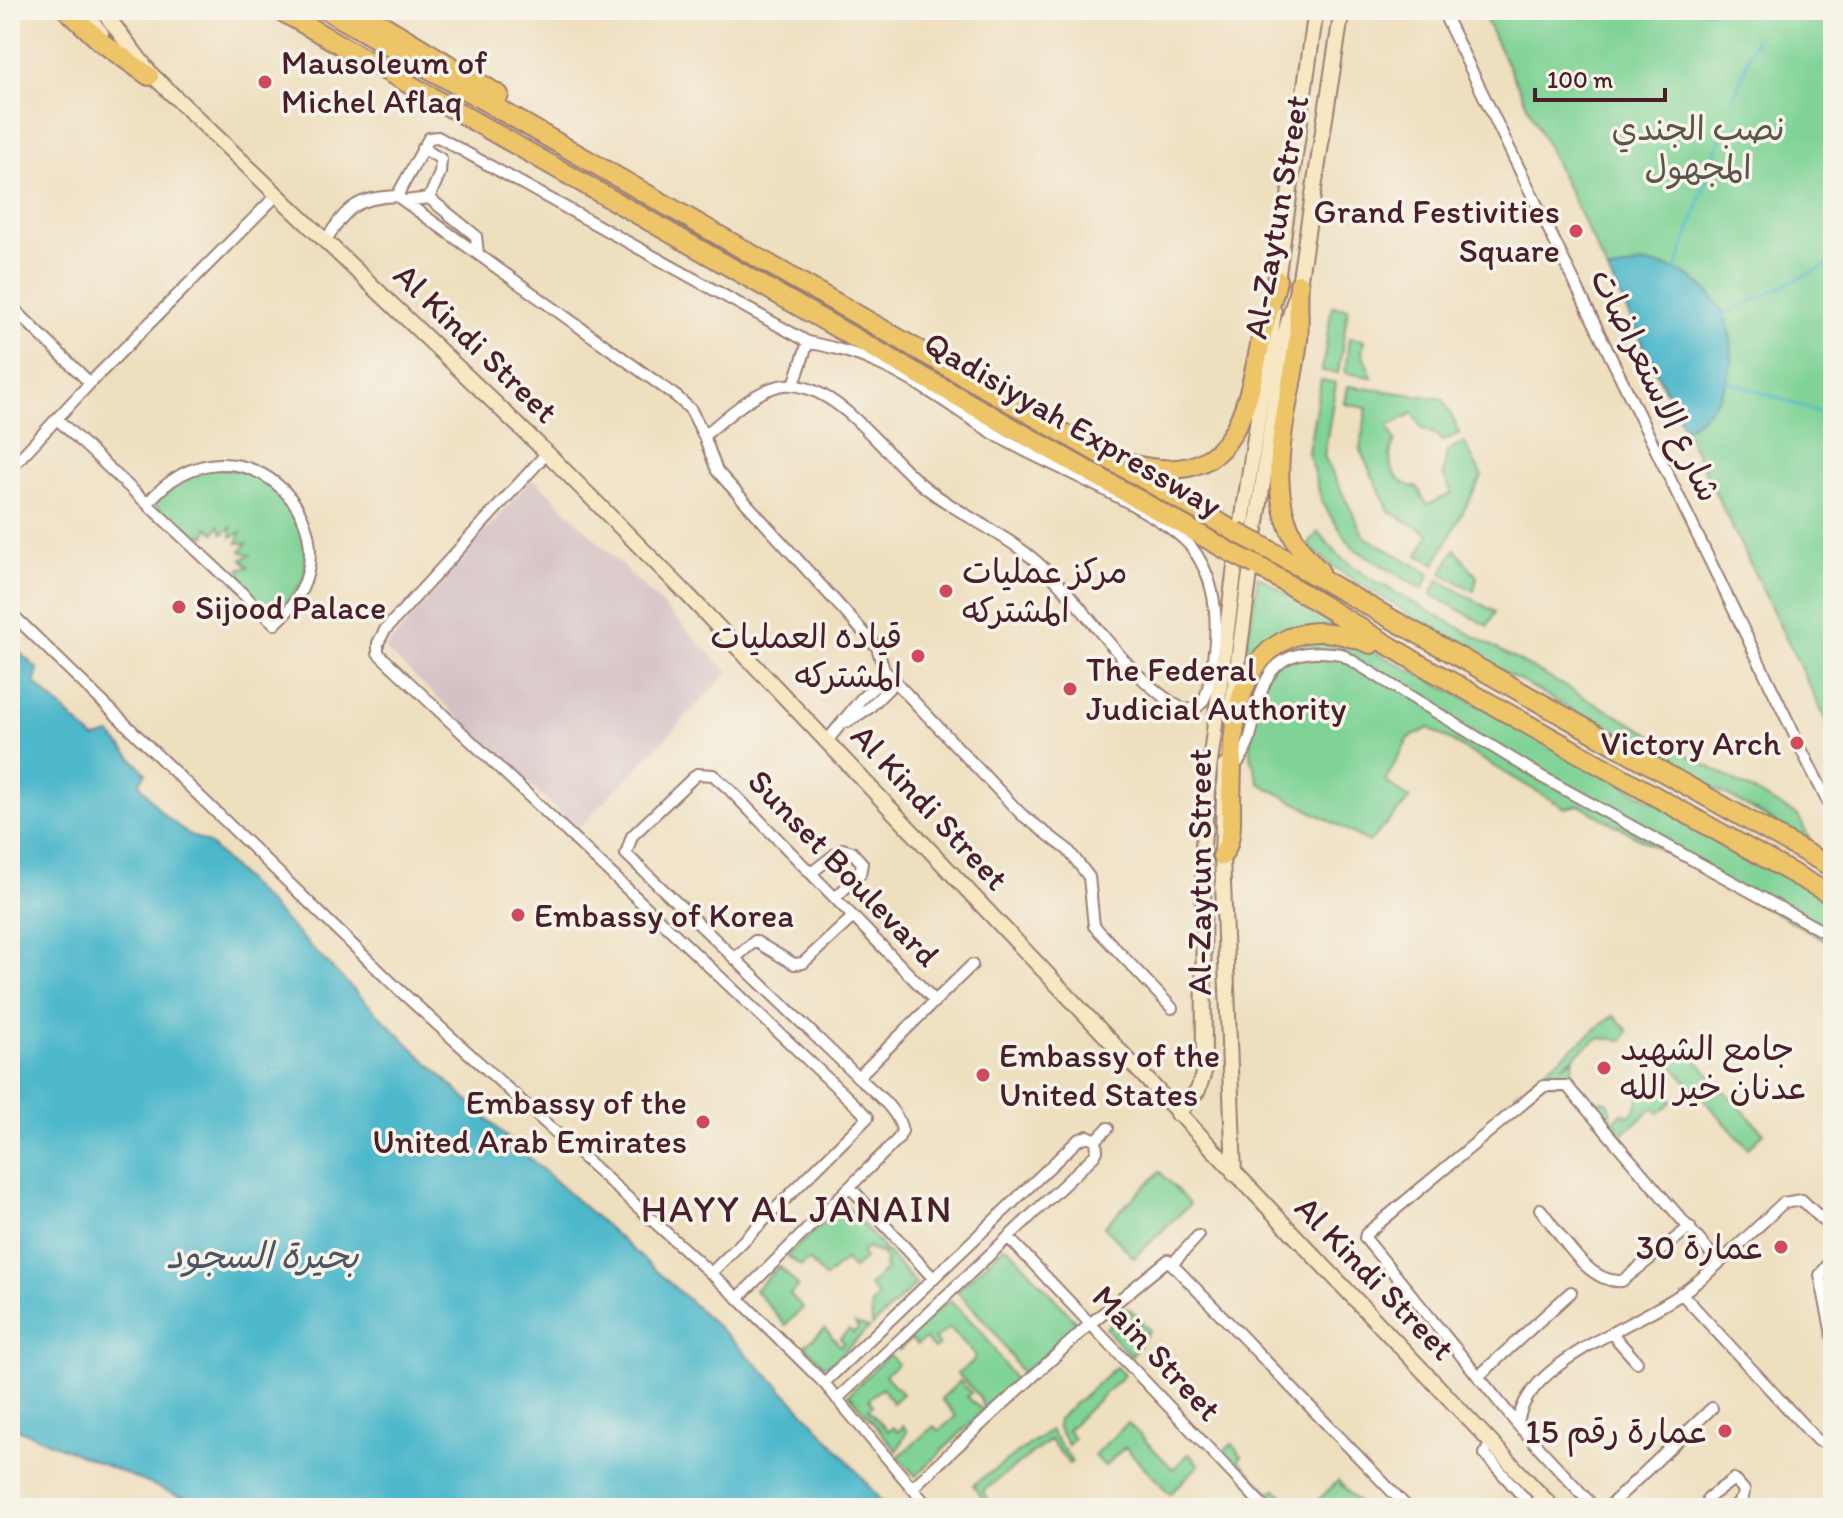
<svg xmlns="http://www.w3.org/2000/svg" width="1843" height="1518" font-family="Itim,'Playpen Sans Arabic',sans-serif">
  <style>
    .industrial { fill: #d2bec2 }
    .green { fill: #7fd396; stroke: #647960; stroke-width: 2 }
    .water { fill: #4eb8cb; stroke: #4c6c7b; stroke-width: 2 }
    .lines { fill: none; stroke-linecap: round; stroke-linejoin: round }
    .stream { stroke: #4eb8cb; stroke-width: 3 }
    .street-casing { stroke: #9c7f75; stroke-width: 14 }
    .secondary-casing { stroke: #9c7f75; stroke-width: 18 }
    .highway-casing { stroke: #9c7f75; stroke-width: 22 }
    .street { stroke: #fff; stroke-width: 10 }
    .secondary { stroke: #f8e7c3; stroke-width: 14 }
    .highway { stroke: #eec469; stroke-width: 18 }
    .highway-bridge-casing { stroke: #9c7f75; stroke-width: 22; stroke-linecap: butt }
    .highway-bridge { stroke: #eec469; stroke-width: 18 }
    .poi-dot { fill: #d1495b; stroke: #f7f3e8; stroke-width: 3 }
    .labels { text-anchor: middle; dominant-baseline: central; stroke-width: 7; stroke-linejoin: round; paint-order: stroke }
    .poi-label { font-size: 34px; fill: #4a1f2b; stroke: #f7f3e8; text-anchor: start }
    .park-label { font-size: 34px; fill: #5a554b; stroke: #f7f3e8 }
    .street-label { font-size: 34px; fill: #4a1f2b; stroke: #f7f3e8 }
    .water-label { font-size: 36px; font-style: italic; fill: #4b5563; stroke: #f7f3e8 }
    .quarter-label { font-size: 38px; letter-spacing: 2px; fill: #4a1f2b; stroke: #f7f3e8 }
  </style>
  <rect width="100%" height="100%" fill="#f7f3e8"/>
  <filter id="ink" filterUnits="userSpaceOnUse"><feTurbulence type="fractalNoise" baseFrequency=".0125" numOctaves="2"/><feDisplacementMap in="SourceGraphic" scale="16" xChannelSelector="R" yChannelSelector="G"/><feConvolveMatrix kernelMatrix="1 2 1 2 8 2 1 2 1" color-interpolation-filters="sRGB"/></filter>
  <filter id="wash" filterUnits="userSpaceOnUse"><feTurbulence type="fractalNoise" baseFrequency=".006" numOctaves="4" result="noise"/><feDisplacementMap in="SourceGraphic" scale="32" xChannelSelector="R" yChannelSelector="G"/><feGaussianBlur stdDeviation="1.8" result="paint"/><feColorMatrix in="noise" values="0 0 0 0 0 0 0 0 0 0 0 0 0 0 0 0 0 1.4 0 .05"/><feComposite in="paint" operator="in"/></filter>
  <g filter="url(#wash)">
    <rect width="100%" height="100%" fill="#eedfbf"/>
    <path class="industrial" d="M530 480 537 481 729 672 578 829 385 649Z"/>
    <path class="green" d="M1481 10H1833V735L1819 706Z
      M1332 306 1348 308 1338 373 1322 371Z
      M1349 338 1364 340 1362 352 1372 377 1345 373Z
      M1321 380 1336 383 1324 456 1364 536 1430 574 1422 589 1353 548 1323 505 1308 452Z
      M1348 386 1443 399 1460 433 1443 441 1435 434 1422 429 1413 413 1388 426 1395 441C1383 463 1394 483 1418 488L1427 505 1452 493 1443 475 1447 451 1464 442 1482 476 1435 564 1418 555 1429 534 1390 512 1360 450 1367 408 1345 404Z
      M201 467 245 471 265 481 296 513 305 534V578L274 620 232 580 234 576H242L240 568 249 567 242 559 250 555 241 551 247 543H237L241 532 231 537V527L223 534 219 525 215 533 207 527 206 536 198 535 199 542 195 544 153 503 160 493Z
      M1318 532 1339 556 1366 576 1798 816 1811 842 1472 654 1332 566 1311 548 1309 544Z
      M1455 549 1477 577 1474 591 1442 573Z
      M1258 576 1318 613 1343 636 1488 710 1833 901V944L1579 805 1565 808 1429 728 1409 738 1385 781 1410 799 1369 842 1259 783 1252 760 1242 674Z
      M1439 580 1495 612 1488 626 1431 594Z
      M1614 1015 1628 1031 1623 1040 1598 1038 1561 1066 1574 1059 1570 1079 1590 1100 1608 1102 1614 1132 1612 1135 1566 1083H1539L1520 1098 1515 1094Z
      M1683 1046 1764 1133 1748 1148 1667 1060 1679 1054Z
      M1662 1091 1672 1101 1659 1113 1653 1108 1619 1137 1615 1119 1622 1113 1629 1116 1634 1112 1640 1096Z
      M1160 1172 1190 1204 1134 1258 1104 1226Z
      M845 1204 884 1249 879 1253 867 1247 861 1253 865 1259 853 1269 845 1260 825 1278 809 1260 801 1266 787 1256Z
      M1003 1247H1008L1077 1323 1023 1375 993 1330 957 1291Z
      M886 1251 916 1284 872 1326 871 1304 878 1296 869 1286 887 1268 884 1265 887 1261 882 1255Z
      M779 1266 798 1286 790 1294 803 1308 785 1325 755 1290Z
      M949 1300 982 1332 1015 1381 985 1410 978 1395 957 1373 972 1363 975 1355 950 1328 934 1339 939 1345 934 1349 925 1339 917 1345 911 1339 899 1350 897 1348Z
      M1124 1308 1131 1310 1149 1330 1131 1357 1106 1328Z
      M855 1324 869 1328 829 1365H823L805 1345 825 1329 840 1346 844 1343 840 1338 849 1330 853 1333 858 1329Z
      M889 1354 898 1364 885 1375 902 1394 892 1403 882 1387 869 1399 873 1405 868 1409 888 1431 893 1427 898 1432 903 1426 907 1431 897 1451 849 1394Z
      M1116 1367 1124 1375 1067 1430 1074 1439 1068 1445 1057 1426 1058 1419Z
      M960 1381 971 1393 967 1397 983 1411 916 1476 898 1457 934 1426 939 1431 956 1416 941 1399Z
      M1128 1423 1173 1469 1189 1454 1199 1465 1170 1494 1125 1447 1105 1466 1094 1455Z
      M1050 1430 1072 1462 1069 1464 1050 1440 983 1491 991 1504 988 1506 973 1485Z
      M1232 1444 1242 1456 1238 1460 1270 1493 1276 1489 1282 1495 1270 1505 1222 1453Z
      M1338 1481 1363 1508H1310Z"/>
    <path class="water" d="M1641 264C1735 264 1767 384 1684 429L1608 272Z
      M10 644 38 669 35 683 94 739 110 734 146 773 139 783 161 812 186 833 208 843C316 952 423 1062 537 1165 658 1274 787 1378 886 1508H208L10 1426Z"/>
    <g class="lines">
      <path class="stream" d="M1734 98 1755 39
        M1676 270 1724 128
        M1724 315 1833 262
        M1727 381 1833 417"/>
    </g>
  </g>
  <g filter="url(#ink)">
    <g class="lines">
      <g class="street-casing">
        <path id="street" d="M1442 10 1798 742
          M10 14 14 10
          M429 198 476 236 478 254
          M405 201 429 198 440 173 441 159 422 148
          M325 241C348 207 355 198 397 196
          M10 305 90 383
          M808 342C830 347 852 352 872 361 921 381 962 416 1008 442 1052 466 1165 513 1192 548 1219 584 1219 628 1211 671 1208 689 1207 710 1184 710 1123 676 1089 608 1038 563 1003 532 957 514 921 484 885 455 843 390 792 385 763 382 724 419 704 436L717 471 877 647 884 670 1021 814 1068 850 1089 877 1094 926 1172 1008
          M57 419 275 624C375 534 238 395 147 504
          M704 436 691 410 677 397 397 196 429 138 438 137 808 342 794 385
          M547 453 385 630 378 643V653L868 1117 711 1273
          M10 469 90 383 277 195
          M10 612 396 987 738 1298 824 1383 929 1508
          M847 722 869 708 896 681
          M827 741 861 699 888 674
          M1798 743 1833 812
          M1232 768C1272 737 1233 637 1341 654L1542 777 1833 937
          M811 873 842 849 852 852 862 863 860 874 835 898
          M735 958 755 941 794 964 803 963 853 917
          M935 1001 972 965
          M1096 1140 1108 1128
          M850 1187 934 1279
          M1540 1209C1561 1234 1587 1284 1622 1281L1690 1227
          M1008 1237 1265 1508
          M1833 1258 1820 1275 1833 1339
          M1173 1263 1198 1236
          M1681 1293 1817 1440 1823 1442 1833 1433
          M738 1298 898 1139 902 1131C899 1110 873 1091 858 1077L626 854 632 836 697 774 713 775 729 789 935 1001 858 1077
          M1613 1335 1637 1362
          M1480 1375 1571 1292
          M824 1383 1078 1140 1088 1136 1096 1140 1097 1151 1094 1156 837 1399
          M1518 1425C1523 1362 1635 1327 1681 1294 1718 1267 1750 1234 1783 1203L1802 1200 1833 1230
          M1491 1442 1485 1454 1533 1508
          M912 1488 1091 1323 1168 1260 1408 1508
          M1595 1508 1518 1425 1365 1238 1366 1234 1544 1086H1567L1719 1263
          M1607 1508 1712 1408
          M1707 1508 1708 1498 1734 1479 1744 1490 1743 1497 1733 1508"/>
      </g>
      <g class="secondary-casing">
        <path id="secondary" d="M82 10 101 33
          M102 10 151 74 547 453 687 594 1553 1508
          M1276 287 1316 10
          M1242 523 1274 312
          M1256 530 1284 337 1299 284 1342 10
          M1232 706 1250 573
          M1225 766 1222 856 1234 1174
          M1177 1114 1198 1090 1204 1072 1203 846 1208 779 1235 566"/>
      </g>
      <g class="highway-casing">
        <path id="highway" d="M67 10 101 42 149 76
          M279 10 1232 553
          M326 10 1236 532
          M358 10 499 95
          M1299 284C1297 303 1300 322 1298 340 1289 418 1251 508 1319 570
          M1130 464C1231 490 1245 418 1261 340 1265 319 1273 300 1277 280
          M1259 544 1833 868
          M1256 565 1418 663 1833 896
          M1222 856C1233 840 1231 822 1231 803 1233 749 1228 679 1277 645 1307 624 1339 632 1371 644"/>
      </g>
      <use href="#street" class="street"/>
      <use href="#secondary" class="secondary"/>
      <use href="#highway" class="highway"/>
      <g class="highway-bridge-casing">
        <path id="highway-bridge" d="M1236 532 1259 544
          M1232 553 1256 565"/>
      </g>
      <use href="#highway-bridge" class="highway-bridge"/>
    </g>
  </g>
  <g class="poi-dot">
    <circle cx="265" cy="82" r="8"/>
    <circle cx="1576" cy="231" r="8"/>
    <circle cx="946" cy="591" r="8"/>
    <circle cx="179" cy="607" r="8"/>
    <circle cx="918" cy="656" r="8"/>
    <circle cx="1070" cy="689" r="8"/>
    <circle cx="1797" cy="743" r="8"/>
    <circle cx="518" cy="915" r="8"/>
    <circle cx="1604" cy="1068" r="8"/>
    <circle cx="983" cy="1075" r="8"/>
    <circle cx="703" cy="1122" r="8"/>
    <circle cx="1781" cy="1247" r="8"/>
    <circle cx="1725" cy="1431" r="8"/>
  </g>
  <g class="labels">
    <g class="poi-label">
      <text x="281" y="62">Mausoleum of<tspan x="281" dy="39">Michel Aflaq</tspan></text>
      <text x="1560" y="211" text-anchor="end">Grand Festivities<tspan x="1560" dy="39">Square</tspan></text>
      <text x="962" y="571">مركز عمليات<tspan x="962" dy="39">المشتركه</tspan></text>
      <text x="195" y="607">Sijood Palace</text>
      <text x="902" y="636" text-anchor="end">قياده العمليات<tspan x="902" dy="39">المشتركه</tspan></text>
      <text x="1086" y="669">The Federal<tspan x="1086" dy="39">Judicial Authority</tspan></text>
      <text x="1781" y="743" text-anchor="end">Victory Arch</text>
      <text x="534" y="915">Embassy of Korea</text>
      <text x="1620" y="1048">جامع الشهيد<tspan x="1620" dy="39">عدنان خير الله</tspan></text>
      <text x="999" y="1055">Embassy of the<tspan x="999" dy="39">United States</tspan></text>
      <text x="687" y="1102" text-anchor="end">Embassy of the<tspan x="687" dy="39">United Arab Emirates</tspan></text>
      <text x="1765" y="1247" text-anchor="end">عمارة 30</text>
      <text x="1709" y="1431" text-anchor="end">عمارة رقم 15</text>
    </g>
    <g class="park-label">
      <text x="1698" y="128">نصب الجندي<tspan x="1698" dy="39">المجهول</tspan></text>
    </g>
    <g class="street-label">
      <text transform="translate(1276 217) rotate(-80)">Al-Zaytun Street</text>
      <text transform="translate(476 343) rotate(44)">Al Kindi Street</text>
      <text transform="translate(1656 385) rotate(64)">شارع الاستعراضات</text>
      <text transform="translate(1073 424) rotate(30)">Qadisiyyah Expressway</text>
      <text transform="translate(930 807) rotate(47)">Al Kindi Street</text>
      <text transform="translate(844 868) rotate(46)">Sunset Boulevard</text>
      <text transform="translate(1199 872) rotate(-90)">Al-Zaytun Street</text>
      <text transform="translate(1375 1278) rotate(46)">Al Kindi Street</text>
      <text transform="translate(1157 1353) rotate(47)">Main Street</text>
    </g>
    <g class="water-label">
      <text x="262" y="1255">بحيرة السجود</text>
    </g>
    <g class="quarter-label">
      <text x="797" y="1209">HAYY AL JANAIN</text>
    </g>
  </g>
  <rect width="1843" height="1518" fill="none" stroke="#f7f3e8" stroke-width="40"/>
  <path d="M1535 88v12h130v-12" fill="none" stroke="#4a1f2b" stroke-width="4"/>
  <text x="1547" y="88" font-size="24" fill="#4a1f2b" stroke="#f7f3e8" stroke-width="6" paint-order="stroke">100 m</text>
</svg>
